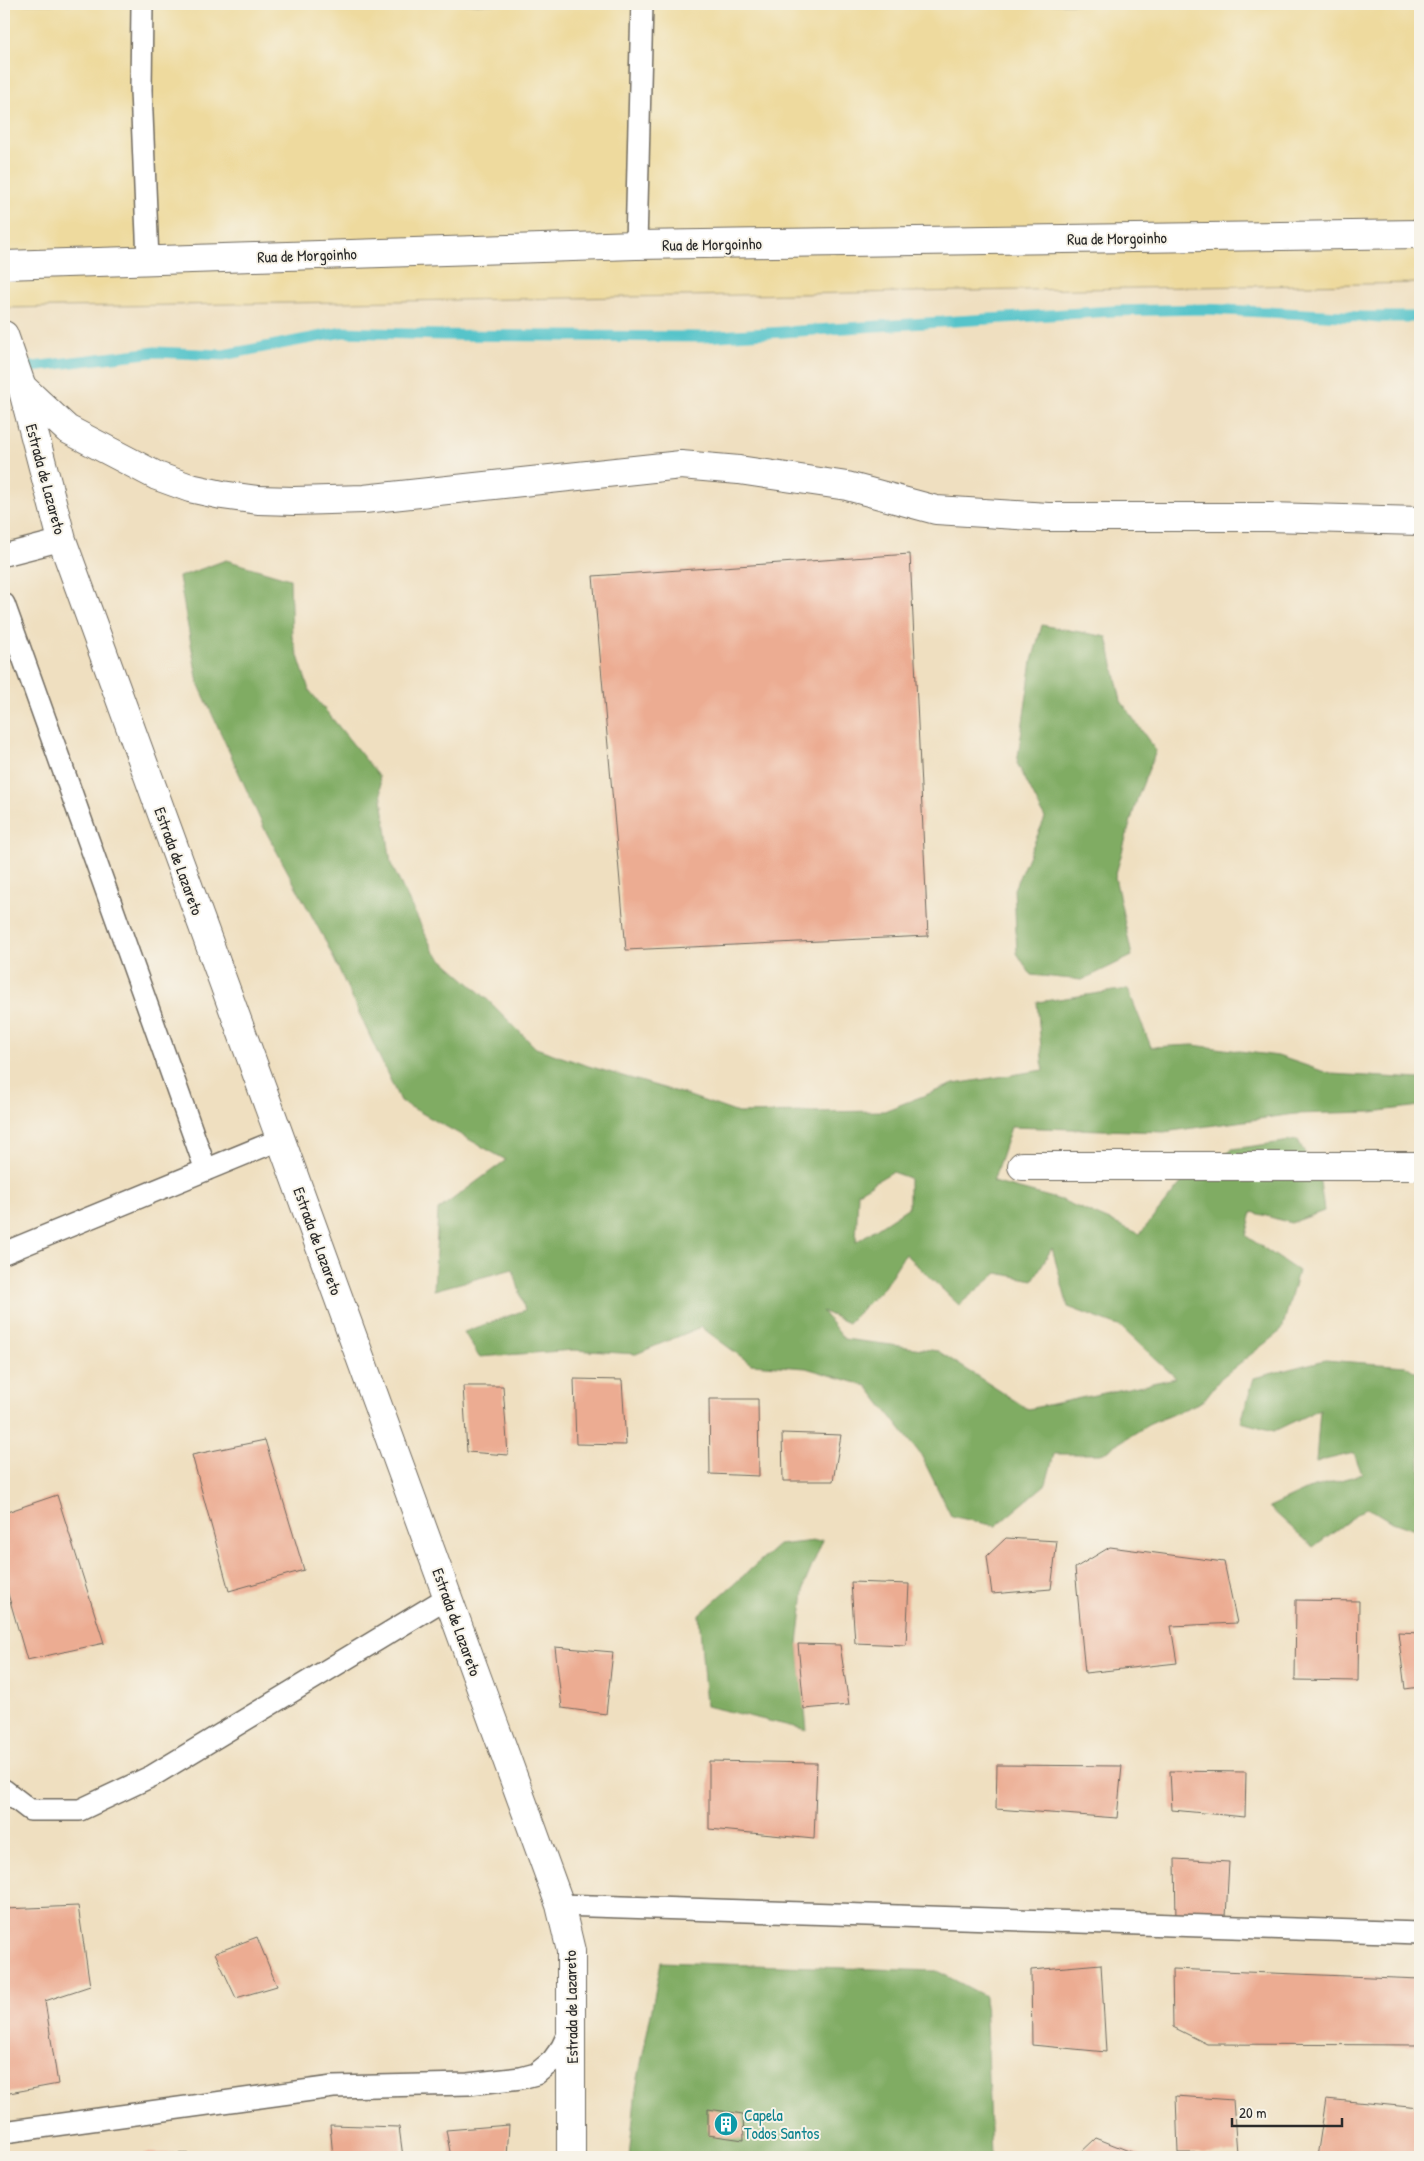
<svg xmlns="http://www.w3.org/2000/svg" width="1424" height="2161" font-family="'Patrick Hand',sans-serif">
  <style>
    .forest { fill: #80ac63; stroke: #566c47; fill-rule: evenodd }
    .sand { fill: #eeda9e; stroke: #8c8264 }
    .lines { fill: none; stroke-linecap: round; stroke-linejoin: round }
    .stream { stroke: #57c4ca; stroke-width: 11 }
    .building { fill: #ecac92 }
    .lane-casing { stroke: #706a5f; stroke-width: 24 }
    .street-casing { stroke: #706a5f; stroke-width: 30 }
    .secondary-casing { stroke: #706a5f; stroke-width: 30 }
    .primary-casing { stroke: #706a5f; stroke-width: 30 }
    .lane { stroke: #fff; stroke-width: 21 }
    .street { stroke: #fff; stroke-width: 28 }
    .secondary { stroke: #fff; stroke-width: 28 }
    .primary { stroke: #fff; stroke-width: 28 }
    .labels { text-anchor: middle; dominant-baseline: central; stroke-width: 4; stroke-linejoin: round; paint-order: stroke }
    .street-label { font-size: 16px; fill: #2b2b2b; stroke: #f7f3e8 }
    .culture-label { font-size: 16px; fill: #0d838f; stroke: #f7f3e8; text-anchor: start }
  </style>
  <rect width="100%" height="100%" fill="#f7f3e8"/>
  <filter id="ink" filterUnits="userSpaceOnUse"><feTurbulence type="fractalNoise" baseFrequency=".02" numOctaves="2"/><feDisplacementMap in="SourceGraphic" scale="10" xChannelSelector="R" yChannelSelector="G"/><feConvolveMatrix kernelMatrix="1 2 1 2 8 2 1 2 1" color-interpolation-filters="sRGB"/></filter>
  <filter id="wash" filterUnits="userSpaceOnUse"><feTurbulence type="fractalNoise" baseFrequency=".0096" numOctaves="4" result="noise"/><feDisplacementMap in="SourceGraphic" scale="20" xChannelSelector="R" yChannelSelector="G"/><feGaussianBlur stdDeviation="1.12" result="paint"/><feColorMatrix in="noise" values="0 0 0 0 0 0 0 0 0 0 0 0 0 0 0 0 0 1.4 0 .05"/><feComposite in="paint" operator="in"/></filter>
  <g filter="url(#wash)">
    <rect width="100%" height="100%" fill="#efdfc0"/>
    <path class="forest" d="M226 560 290 579 292 637 309 690 379 776 391 864 434 952 486 998 536 1048 585 1065 684 1094 738 1113 884 1111 954 1084 1043 1070 1037 1002 1128 989 1151 1047 1193 1045 1278 1056 1331 1074 1420 1079V1106L1372 1112 1295 1114 1164 1132 1011 1127 993 1182 1061 1200 1140 1234 1181 1183 1232 1149 1298 1140 1320 1182 1324 1211 1291 1223 1252 1212 1246 1236 1298 1271 1282 1330 1221 1378 1203 1401 1148 1425 1101 1454H1054L1046 1484 996 1526 951 1516 921 1455 867 1386 806 1368 751 1364 701 1327 636 1354 574 1350 479 1357 464 1332 525 1310 513 1269 434 1290 438 1210 506 1160 400 1101 326 942 264 828 198 683 179 577ZM892 1172 909 1178V1207L856 1242 858 1192ZM1052 1248 1068 1307 1121 1327 1176 1378 1028 1409 938 1351 844 1339 822 1311 848 1323 884 1287 905 1254 959 1305 997 1273 1033 1280Z
      M1042 625 1107 637 1121 701 1156 751 1137 799 1115 877 1132 956 1082 980 1031 975 1017 953 1014 889 1045 818 1017 763 1032 661Z
      M1325 1360 1406 1366 1420 1375V1532L1390 1521 1367 1507 1313 1547 1269 1507 1308 1489 1362 1474 1354 1453 1316 1462 1320 1409 1274 1431 1241 1422 1254 1378Z
      M823 1540 805 1583 798 1644 807 1730 706 1706 699 1615 778 1545Z
      M661 1962 937 1971 985 1996 991 2157H629L636 2089Z"/>
    <path class="sand" d="M4 4H1420V283L4 308Z"/>
    <g class="lines">
      <path class="stream" d="M16 369 155 352 223 355 343 332 442 335 703 337 1113 311 1205 309 1362 317H1420"/>
    </g>
    <g id="blocks">
      <path class="building" d="M910 554 928 936 626 950 593 576Z
        M574 1379 622 1380 626 1445 576 1444Z
        M463 1386H503L508 1455 467 1452Z
        M709 1399H758L759 1476 710 1474Z
        M782 1433 841 1435 833 1481H783Z
        M265 1440 304 1570 229 1591 192 1455Z
        M57 1495 104 1643 27 1660 4 1580V1513Z
        M1006 1538 1057 1541 1051 1589 992 1594 987 1556Z
        M1110 1547 1224 1562 1237 1623 1171 1626 1177 1663 1085 1673 1075 1568Z
        M851 1582 909 1584 906 1645 855 1643Z
        M1296 1600 1359 1601 1358 1681 1295 1680Z
        M1398 1632 1420 1633V1687L1405 1689Z
        M798 1644 840 1645 849 1705 804 1709Z
        M555 1647 613 1652 606 1714 562 1708Z
        M709 1761 817 1763 814 1839 709 1829Z
        M997 1765 1122 1766 1117 1818 996 1809Z
        M1170 1771 1246 1772 1245 1817 1172 1810Z
        M1175 1859 1229 1862 1226 1917 1176 1920Z
        M78 1906 90 1986 45 2001 58 2084 4 2094V1909Z
        M257 1937 277 1986 236 1998 215 1953Z
        M1101 1964 1106 2052 1032 2045 1031 1970Z
        M1172 1969 1420 1979V2045L1207 2044 1173 2027Z
        M1176 2096 1233 2100 1237 2153H1178Z
        M1326 2099 1420 2108V2157H1317Z
        M708 2109 743 2114 744 2140 708 2135Z
        M330 2125 399 2127 403 2157H333Z
        M509 2125 507 2157H451L446 2130Z
        M1096 2138 1144 2157H1076Z
        M145 2153 212 2154V2157H145Z"/>
    </g>
  </g>
  <g filter="url(#ink)">
    <use href="#blocks" fill-opacity="0" stroke="#706a5f" stroke-width="1"/>
    <g class="lines">
      <g class="lane-casing">
        <path id="lane" d="M142 4 141 90 148 260
          M636 245 642 4
          M4 555 62 540
          M4 604 206 1170
          M4 1253 281 1139
          M4 1790 30 1810H80L152 1776 448 1597
          M560 1905 1420 1933
          M4 2132 333 2087 468 2084 521 2078 536 2074 552 2061 562 2047 571 2028"/>
      </g>
      <g class="street-casing">
        <path id="street" d="M22 387 67 429 157 476 190 488 222 495 258 500 294 501 364 499 681 465 739 470 847 486 936 510 1048 517H1268L1420 521
          M1022 1166H1420"/>
      </g>
      <g class="secondary-casing">
        <path id="secondary" d="M4 335 22 387 62 540 560 1905 571 1951V2157"/>
      </g>
      <g class="primary-casing">
        <path id="primary" d="M4 265 636 245 1420 234"/>
      </g>
      <use href="#lane" class="lane"/>
      <use href="#street" class="street"/>
      <use href="#secondary" class="secondary"/>
      <use href="#primary" class="primary"/>
    </g>
  </g>
  <defs>
    <g id="building-disc" transform="scale(1.25)"><circle r="9.5" fill="#0f9aa8" stroke="#f7f3e8"/><path d="M-4-6H4V6H1V3H-1V6H-4ZM-2.5-4.3h1.7v1.8h-1.7ZM.8-4.3h1.7v1.8H.8ZM-2.5-1h1.7V.8h-1.7ZM.8-1h1.7V.8H.8Z" fill="#fff"/></g>
  </defs>
  <g fill-rule="evenodd">
    <use href="#building-disc" x="726" y="2124"/>
  </g>
  <g class="labels">
    <g class="street-label">
      <text transform="translate(1117 238) rotate(-1)">Rua de Morgoinho</text>
      <text transform="translate(712 244) rotate(-1)">Rua de Morgoinho</text>
      <text transform="translate(307 255) rotate(-2)">Rua de Morgoinho</text>
      <text transform="translate(46 479) rotate(75)">Estrada de Lazareto</text>
      <text transform="translate(179 861) rotate(70)">Estrada de Lazareto</text>
      <text transform="translate(318 1241) rotate(70)">Estrada de Lazareto</text>
      <text transform="translate(457 1622) rotate(70)">Estrada de Lazareto</text>
      <text transform="translate(571 2007) rotate(-91)">Estrada de Lazareto</text>
    </g>
    <g class="culture-label">
      <text x="744" y="2115">Capela<tspan x="744" dy="18">Todos Santos</tspan></text>
    </g>
  </g>
  <rect width="1424" height="2161" fill="none" stroke="#f7f3e8" stroke-width="20"/>
  <path d="M1232 2118v8h110v-8" fill="none" stroke="#2b2b2b" stroke-width="2.5"/>
  <text x="1239" y="2118" font-size="15" fill="#2b2b2b" stroke="#f7f3e8" stroke-width="4" paint-order="stroke">20 m</text>
</svg>
